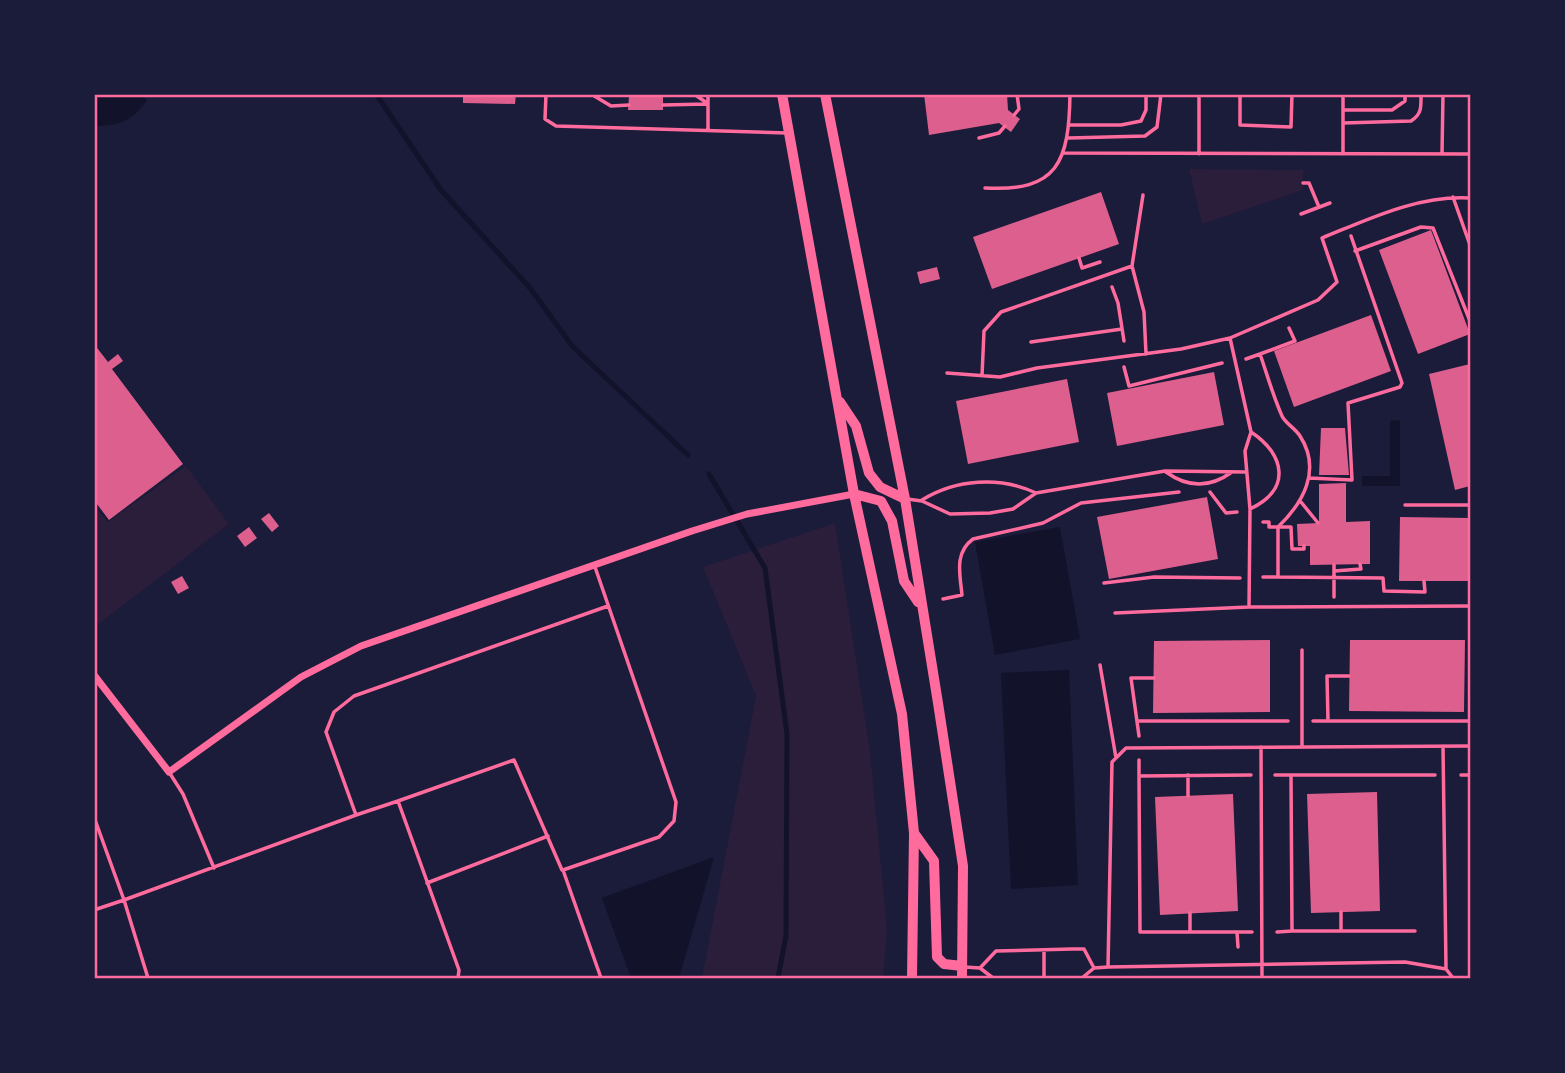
<svg xmlns="http://www.w3.org/2000/svg" width="1565" height="1073" font-family="Poppins,sans-serif">
  <style>
    .green { fill: #2a1e3b }
    .water { fill: #12122b }
    .lines { fill: none; stroke-linecap: round; stroke-linejoin: round }
    .stream { stroke: #12122b; stroke-width: 5 }
    .building { fill: #dd5f8e }
    .path { stroke: #ff6b9d; stroke-width: 3.5 }
    .service { stroke: #ff6b9d; stroke-width: 3.5 }
    .minor { stroke: #ff6b9d; stroke-width: 7 }
    .secondary { stroke: #ff6b9d; stroke-width: 10 }
    .neatline { fill: none; stroke: #ff6b9d; stroke-width: 2.5 }
  </style>
  <rect width="100%" height="100%" fill="#1b1b3a"/>
  <path class="green" d="M1189 169 1303 170V190L1202 224Z
    M186 466 229 524 96 626 95 507 108 522Z
    M835 523 870 751 887 928 883 978H702L756 696 703 567Z"/>
  <path class="water" d="M94 95H141L147 100C134 120 119 126 95 126Z
    M1400 420V486H1362V476H1390V421Z
    M1060 527 1080 639 995 655 975 542Z
    M1069 670 1078 885 1011 889 1001 673Z
    M714 857 679 978H631L602 898Z"/>
  <g class="lines">
    <path class="stream" d="M376 94 441 190 530 288 573 347 688 455
      M709 474 765 568 787 734 786 936 778 978"/>
  </g>
  <path class="building" d="M463 94H516L515 104 463 103Z
    M632 94 663 97V110H628L629 96Z
    M924 94H1007L1008 110 1020 119 1011 132 999 123 929 135Z
    M1101 192 1119 244 992 289 973 237Z
    M1431 230 1470 334 1418 354 1379 250Z
    M937 267 940 279 920 284 917 272Z
    M1371 315 1391 371 1294 407 1274 351Z
    M94 344 108 362 118 354 123 361 112 369 183 464 109 520 94 500Z
    M1470 364V486L1455 490 1429 374Z
    M1214 372 1224 425 1117 446 1107 393Z
    M1067 379 1079 442 968 464 956 401Z
    M1321 428H1345L1349 475H1319Z
    M1346 483V522L1370 521V564L1310 565V546H1298L1297 524 1319 523V484Z
    M1207 497 1218 559 1109 579 1097 517Z
    M269 513 279 526 272 532 261 519Z
    M1400 517 1470 518V581H1399Z
    M249 527 257 538 245 547 237 536Z
    M182 576 189 588 178 594 171 582Z
    M1270 640V712L1153 713 1154 641Z
    M1350 640H1465L1464 712 1349 711Z
    M1377 792 1380 911 1311 913 1307 794Z
    M1233 794 1238 911 1160 915 1155 797Z"/>
  <g class="lines">
    <path class="path" d="M1303 183H1309L1319 207
      M1301 214 1330 203
      M1355 251 1421 227 1433 228 1470 321
      M1079 258 1082 268 1100 262
      M1112 287 1118 303 1124 341
      M1031 342 1122 329
      M1260 354 1295 341 1289 328
      M1246 359 1260 354C1267 374 1273 396 1282 416 1285 423 1295 428 1300 436 1322 470 1303 503 1278 527
      M1124 367 1129 386 1222 363
      M1309 478 1352 480 1348 403 1400 387 1402 383 1351 236
      M1210 492 1226 513 1237 512
      M1301 502 1318 523
      M1405 505H1470
      M1280 527H1291L1292 549H1304V546
      M1334 565V597
      M1334 571 1361 569 1360 564
      M1263 577H1278V527H1269V522H1263
      M1278 577 1383 578 1384 591 1425 592 1424 581
      M1104 583 1154 577 1240 578
      M943 599 962 595C960 574 954 553 973 539L1043 523 1081 503 1179 492
      M1137 721H1288
      M1313 721H1470
      M1328 721 1327 676H1349
      M1139 736 1131 678H1154
      M1188 775V796
      M1275 775H1291L1292 931 1277 932
      M1291 775H1435
      M1461 775H1470
      M1139 776V760
      M1341 912V931
      M1292 931H1415
      M1190 932V913
      M1237 932H1140L1139 776 1251 775
      M1238 947 1237 932H1252"/>
    <path class="service" d="M546 94 545 119 556 126 787 133
      M591 94 611 106 629 105
      M694 94 707 103
      M708 94V130
      M1343 94V154
      M1240 95V125L1291 127 1292 94
      M663 105 707 104
      M1343 110H1392L1405 101V94
      M1014 115 1019 109 1017 94
      M1343 123 1411 121C1422 114 1421 107 1421 94
      M1070 125H1121L1141 121 1146 110V94
      M979 138 999 133 1005 126
      M1069 138 1145 136 1157 127 1161 94
      M1064 153 1470 154
      M1199 154V94
      M1442 154 1443 94
      M985 188C1058 192 1069 162 1070 94
      M1453 197 1470 245
      M1470 198C1418 195 1369 219 1322 238L1337 282 1318 300 1230 338 1251 432 1245 451 1250 509 1249 607 1470 606
      M1132 266 1143 195
      M947 373 1000 377 1037 368 1181 349 1230 338
      M982 376 984 331 1001 312 1132 266 1144 312 1146 354
      M1166 472C1188 488 1210 488 1232 472
      M907 499 922 501 950 514 990 513 1013 509 1036 493 1165 471 1246 472
      M922 500C956 479 1000 476 1036 493
      M1250 509C1291 490 1286 455 1251 432
      M595 567 676 802 674 821 659 837 563 870 601 978
      M1115 613 1249 607
      M1100 665 1116 758
      M1443 746 1446 968
      M1261 747 1262 978
      M1302 747V650
      M169 772 183 794 214 868
      M398 801 514 760 562 870
      M356 815 398 801 459 970 458 978
      M94 817 124 900 94 910
      M427 883 548 836
      M964 967 980 968 993 978H1039
      M1108 967 1112 762 1126 748 1470 746
      M980 968 996 951 1072 949H1084L1094 968
      M148 978 124 900 356 815 326 732 334 712 354 696 608 606
      M1044 978V950
      M1054 978H1082L1094 968 1108 967 1405 962 1446 969 1453 978"/>
    <path class="minor" d="M94 675 169 772 301 677 361 646 692 531 747 514 854 494"/>
    <path class="secondary" d="M782 94 854 494 902 714 914 833 912 978
      M825 94 905 499 938 703 963 866 962 978
      M840 402 856 426 869 473 880 487 905 499
      M854 494 881 501 892 521 904 581 918 602
      M914 833 934 861 937 957 944 964 962 966"/>
  </g>
  <rect width="1565" height="1073" fill="none" stroke="#1b1b3a" stroke-width="192"/>
  <rect x="96" y="96" width="1373" height="881" class="neatline"/>
</svg>
